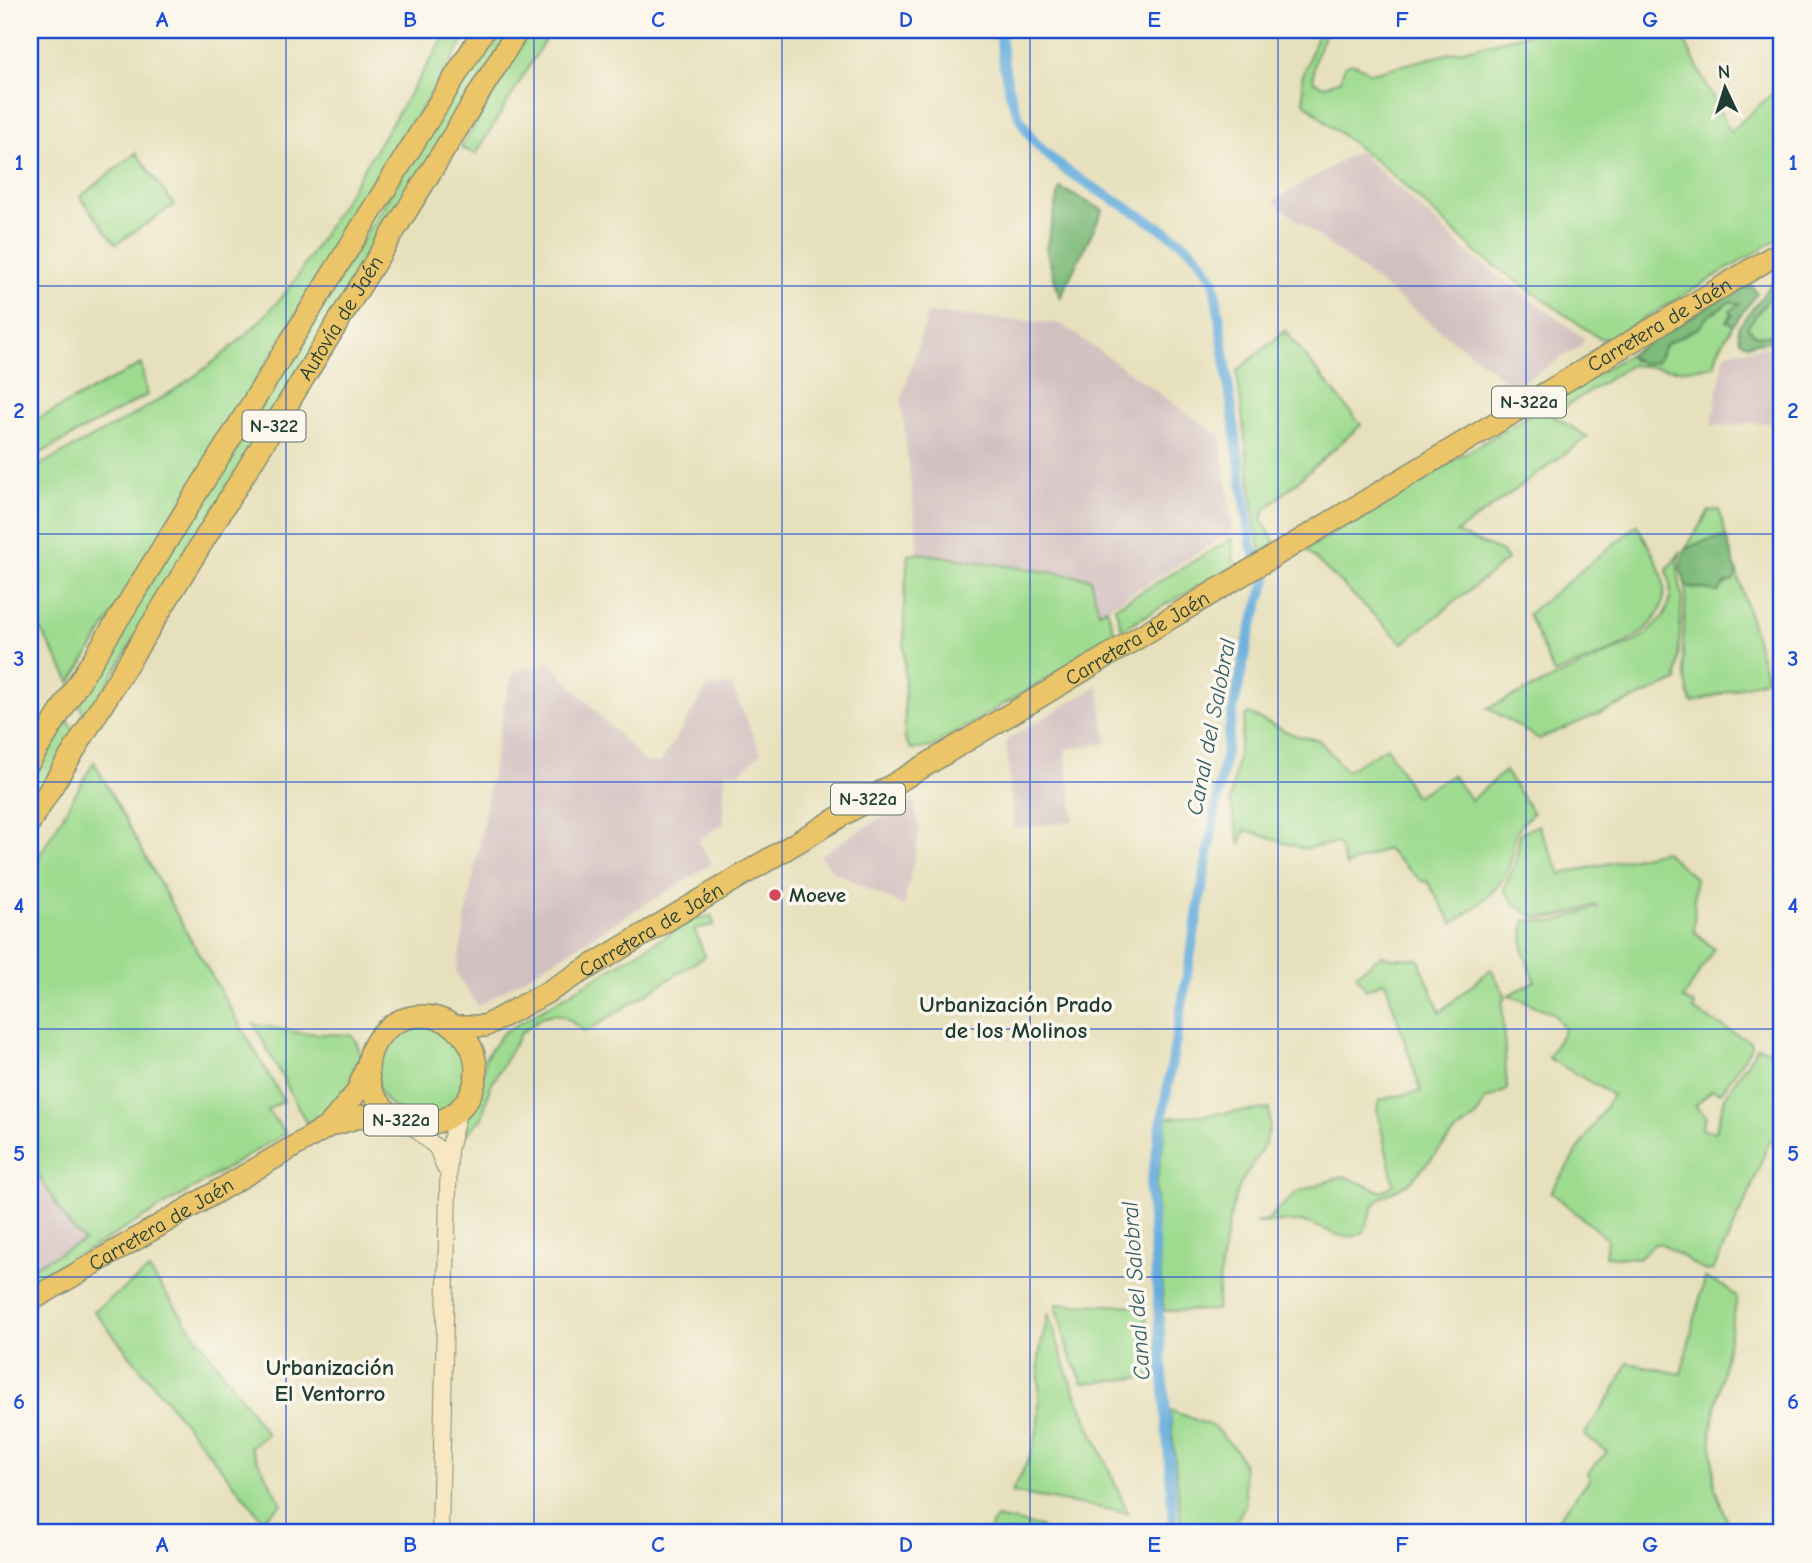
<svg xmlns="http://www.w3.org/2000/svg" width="1812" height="1563" font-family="'Comic Neue',sans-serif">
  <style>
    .industrial { fill: #d2bfc0 }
    .green { fill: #9edb8f; stroke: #5e8c62; stroke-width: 2 }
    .forest { fill: #7ebb7a; stroke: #4e7c57; stroke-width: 2 }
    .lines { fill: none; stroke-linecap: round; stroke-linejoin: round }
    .canal { stroke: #67aedd; stroke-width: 10 }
    .secondary-casing { stroke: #838e78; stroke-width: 18 }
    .highway-casing { stroke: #838e78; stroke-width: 24 }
    .secondary { stroke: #f7e8c3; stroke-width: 16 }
    .highway { stroke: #ecc569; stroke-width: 21 }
    .grid { fill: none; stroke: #1d4ed8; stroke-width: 2; stroke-opacity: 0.55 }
    .poi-dot { fill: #d1495b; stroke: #fbf7ec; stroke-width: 2.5 }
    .labels { text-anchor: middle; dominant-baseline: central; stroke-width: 7; stroke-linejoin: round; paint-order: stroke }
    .shield { fill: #fbf7ec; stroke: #61756b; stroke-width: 2 }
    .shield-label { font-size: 19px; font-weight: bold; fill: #1f3d34 }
    .street-label { font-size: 21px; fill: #1f3d34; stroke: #fbf7ec }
    .poi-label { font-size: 21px; font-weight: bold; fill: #1f3d34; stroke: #fbf7ec; text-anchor: start }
    .water-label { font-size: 23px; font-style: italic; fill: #355f67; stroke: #fbf7ec }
    .neighbourhood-label { font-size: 23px; font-weight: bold; fill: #1f3d34; stroke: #fbf7ec }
    .neatline { fill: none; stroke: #1d4ed8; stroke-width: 2.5 }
    .grid-label { font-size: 23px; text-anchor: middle; font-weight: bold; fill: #1d4ed8 }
  </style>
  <rect width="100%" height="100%" fill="#fbf7ec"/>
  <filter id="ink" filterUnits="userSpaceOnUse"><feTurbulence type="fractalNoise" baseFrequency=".0143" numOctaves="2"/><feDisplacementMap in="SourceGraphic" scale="14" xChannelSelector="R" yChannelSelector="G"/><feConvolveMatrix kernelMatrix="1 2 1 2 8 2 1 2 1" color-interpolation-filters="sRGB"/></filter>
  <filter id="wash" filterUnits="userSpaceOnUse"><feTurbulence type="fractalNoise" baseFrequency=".00686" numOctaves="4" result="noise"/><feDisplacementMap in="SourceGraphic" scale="28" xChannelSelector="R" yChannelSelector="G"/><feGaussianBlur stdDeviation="1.57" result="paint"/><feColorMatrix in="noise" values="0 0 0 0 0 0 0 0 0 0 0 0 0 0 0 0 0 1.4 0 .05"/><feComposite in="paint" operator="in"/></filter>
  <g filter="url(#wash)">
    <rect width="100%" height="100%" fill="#e7e0bc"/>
    <path class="industrial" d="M1358 151 1474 258 1584 338 1582 345 1514 387 1273 201Z
      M928 313 1061 324 1221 437 1233 531 1099 613 1090 578 919 553 901 401Z
      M1782 345V422L1711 426 1725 354 1731 351Z
      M549 662 644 762 660 763 707 688 731 685 761 753 739 773 725 771 723 824 698 841 712 864 478 1006 456 973 505 701 514 672Z
      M1098 686 1107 743 1065 749 1074 821 1013 829 1006 740Z
      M913 798 920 830 904 906 834 872 820 855Z
      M30 1161 69 1224 85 1242 30 1268Z"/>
    <path class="green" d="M449 30H470L71 683 30 611V470C130 418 223 374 294 282Z
      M492 30H511L86 718 77 701Z
      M530 30H551L476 154 461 148Z
      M1319 30H1326C1320 46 1310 64 1314 82L1324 86 1341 80 1344 66C1354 59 1362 68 1371 73L1543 30H1679L1730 132 1782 85V237L1609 339 1599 338 1479 255 1390 172 1329 125 1304 102 1302 78Z
      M136 153 174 205 116 244 80 197Z
      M1782 281V333L1756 336 1747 327Z
      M1730 301 1739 304 1727 320 1733 325 1718 351 1714 366 1681 370 1631 365 1552 415 1588 437 1456 533 1502 552 1507 560 1403 643 1306 550 1628 355 1633 361 1660 356 1666 344 1700 327 1706 318Z
      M1285 331 1361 425 1264 511 1262 520 1276 545 1262 554 1256 530 1237 371Z
      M141 364 147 395 30 459V423Z
      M1719 510 1726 537 1699 543 1685 550 1709 511Z
      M1637 525C1646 542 1659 561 1663 579 1676 637 1593 656 1554 674L1528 614Z
      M1232 539 1234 566 1122 629 1115 607Z
      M1681 551 1677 564 1682 597 1677 681 1539 739 1488 708 1638 640C1665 621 1677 604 1667 570Z
      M919 553 1090 578 1099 612 1107 608 1116 638 931 747 912 750 905 740 904 604 908 555Z
      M1737 572 1767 679 1692 703C1677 661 1685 630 1686 586 1704 591 1727 592 1737 572Z
      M1249 714 1294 735 1319 740 1346 771 1387 747 1415 796 1452 775 1471 800 1505 771 1533 813C1502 841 1521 847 1505 875 1494 896 1471 909 1453 924L1427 881 1423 882 1386 849 1346 866 1338 843 1304 849 1245 830 1240 844 1230 801 1245 717Z
      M68 720 76 736 30 811V781Z
      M94 762 188 935 284 1101 267 1110 286 1133 89 1250 30 1280V1268L84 1241 69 1225 30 1161V872Z
      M1538 825 1561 874 1664 851 1695 878 1694 931 1714 949 1683 999 1695 1005 1693 1010 1750 1042 1752 1046 1721 1093 1712 1090 1695 1106 1706 1116 1701 1129 1715 1132 1726 1095 1758 1046 1782 1057V1086L1778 1093 1782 1095V1144L1769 1141 1748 1197 1713 1270 1705 1271 1660 1243 1653 1245 1639 1258 1605 1256 1607 1239 1551 1192 1613 1095 1548 1058 1565 1029 1553 1013 1509 995 1535 981 1523 950 1524 920 1554 922 1598 907 1596 905C1556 917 1530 932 1504 889L1515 864 1520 834Z
      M712 916 714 925 694 929 705 956 589 1030 584 1031 565 1017 554 1014 542 1017 521 1033 490 1087 482 1118 464 1136 465 1123 482 1083 485 1058 503 1033 696 918Z
      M1382 955C1394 962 1407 955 1419 960L1440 1012 1491 969 1506 997 1502 1002 1507 1090 1485 1100 1477 1116 1455 1133 1410 1182 1381 1198 1373 1206 1364 1232C1340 1245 1328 1227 1306 1223 1289 1220 1271 1223 1255 1223L1267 1220 1297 1192 1337 1178 1344 1176 1382 1192 1394 1184 1377 1110 1379 1100 1421 1091 1385 981 1366 990 1356 974Z
      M375 1070a47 47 0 1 1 94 0a47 47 0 1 1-94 0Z
      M254 1024 300 1033 351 1035C380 1068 332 1107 307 1124Z
      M1269 1109C1274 1151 1245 1164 1235 1198 1225 1233 1219 1273 1217 1310L1164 1311 1157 1234 1156 1186 1167 1118Z
      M149 1270 267 1434 250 1447 282 1504 262 1519 94 1311Z
      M1705 1278 1727 1288 1737 1298 1711 1430 1715 1488 1731 1533H1546L1590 1479 1587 1473 1607 1452 1584 1435 1612 1394 1628 1363 1681 1374Z
      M1056 1304 1145 1306 1151 1377 1083 1383 1068 1351Z
      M1048 1313 1070 1381 1128 1513 1011 1492C1045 1436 1038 1422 1039 1361 1039 1345 1046 1329 1048 1313Z
      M1170 1410 1214 1427 1236 1450 1243 1463 1246 1503 1230 1533H1182Z
      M996 1518 1041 1527V1533H988Z"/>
    <path class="forest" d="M1060 188 1103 210 1060 298 1046 249Z
      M1782 271V281L1747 327 1756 336 1782 333V340L1747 344 1740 340 1738 327Z
      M1752 286 1757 293 1733 325 1726 321 1733 316 1730 311 1739 304 1730 301 1706 318 1700 327 1666 344 1656 362 1642 364 1628 355 1739 288Z
      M1726 537 1737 572 1733 581 1725 583 1718 592 1686 586 1680 567 1685 550 1698 543Z"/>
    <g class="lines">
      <path class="canal" d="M1000 30C1009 158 1058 163 1154 224 1185 244 1196 249 1214 281L1251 545 1267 579 1249 635 1231 721 1150 1189 1174 1533"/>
    </g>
  </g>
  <g filter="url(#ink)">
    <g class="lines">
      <g class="secondary-casing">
        <path id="secondary" d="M408 1122 437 1148 445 1168
          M440 1533 449 1150 459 1109"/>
      </g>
      <g class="highway-casing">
        <g id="highway">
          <path d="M30 761 484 30"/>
          <path id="s1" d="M30 822 518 30"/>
          <circle cx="422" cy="1070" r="54"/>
          <path id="s2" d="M453 1026H485L546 993 1782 251"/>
          <path d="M329 1125 357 1092 366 1068"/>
          <path id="s3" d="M30 1301 329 1126 363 1116 399 1119"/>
        </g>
      </g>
      <use href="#secondary" class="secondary"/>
      <use href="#highway" class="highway"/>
    </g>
  </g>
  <path class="grid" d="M286 30V1533M534 30V1533M782 30V1533M1030 30V1533M1278 30V1533M1526 30V1533M30 286H1782M30 534H1782M30 782H1782M30 1029H1782M30 1277H1782"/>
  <circle class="poi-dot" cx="775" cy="895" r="7"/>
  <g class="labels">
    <g class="shield">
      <rect x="1492" y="386.5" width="74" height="31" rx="5"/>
      <rect x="242.5" y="410.5" width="63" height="31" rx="5"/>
      <rect x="831" y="783.5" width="74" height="31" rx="5"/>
      <rect x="364" y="1104.5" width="74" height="31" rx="5"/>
    </g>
    <g class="shield-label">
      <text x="1529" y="402">N-322a</text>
      <text x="274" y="426">N-322</text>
      <text x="868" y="799">N-322a</text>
      <text x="401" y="1120">N-322a</text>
    </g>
    <g class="street-label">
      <text stroke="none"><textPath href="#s1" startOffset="592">Autovía de Jaén</textPath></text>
      <text stroke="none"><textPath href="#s2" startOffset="1400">Carretera de Jaén</textPath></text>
      <text stroke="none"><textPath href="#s2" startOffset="791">Carretera de Jaén</textPath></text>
      <text stroke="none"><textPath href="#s2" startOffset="224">Carretera de Jaén</textPath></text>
      <text stroke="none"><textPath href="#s3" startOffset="152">Carretera de Jaén</textPath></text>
    </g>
    <g class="poi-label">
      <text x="789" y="895">Moeve</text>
    </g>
    <g class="water-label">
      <text transform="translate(1211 727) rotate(-79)">Canal del Salobral</text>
      <text transform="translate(1136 1291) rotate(-94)">Canal del Salobral</text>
    </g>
    <g class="neighbourhood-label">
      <text x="1016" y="1004">Urbanización Prado<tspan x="1016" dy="26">de los Molinos</tspan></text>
      <text x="330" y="1367">Urbanización<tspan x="330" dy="26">El Ventorro</tspan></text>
    </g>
  </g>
  <rect width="1812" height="1563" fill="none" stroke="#fbf7ec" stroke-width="77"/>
  <g transform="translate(1725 88) rotate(356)" stroke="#fbf7ec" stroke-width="5" paint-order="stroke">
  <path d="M0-5L12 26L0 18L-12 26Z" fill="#1f3d34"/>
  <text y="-10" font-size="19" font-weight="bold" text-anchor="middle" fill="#1f3d34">N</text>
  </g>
  <rect x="38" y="38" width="1735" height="1486" class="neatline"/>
  <g class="grid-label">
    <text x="162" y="27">A</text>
    <text x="410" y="27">B</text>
    <text x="658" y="27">C</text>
    <text x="906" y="27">D</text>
    <text x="1154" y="27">E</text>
    <text x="1402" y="27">F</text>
    <text x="1650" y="27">G</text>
    <text x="19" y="170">1</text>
    <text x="1793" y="170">1</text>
    <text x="19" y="418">2</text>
    <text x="1793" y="418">2</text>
    <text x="19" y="666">3</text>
    <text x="1793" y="666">3</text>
    <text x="19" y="913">4</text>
    <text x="1793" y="913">4</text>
    <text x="19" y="1161">5</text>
    <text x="1793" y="1161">5</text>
    <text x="19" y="1409">6</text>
    <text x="1793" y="1409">6</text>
    <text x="162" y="1552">A</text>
    <text x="410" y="1552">B</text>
    <text x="658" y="1552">C</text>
    <text x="906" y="1552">D</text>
    <text x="1154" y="1552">E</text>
    <text x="1402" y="1552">F</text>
    <text x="1650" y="1552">G</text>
  </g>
</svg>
